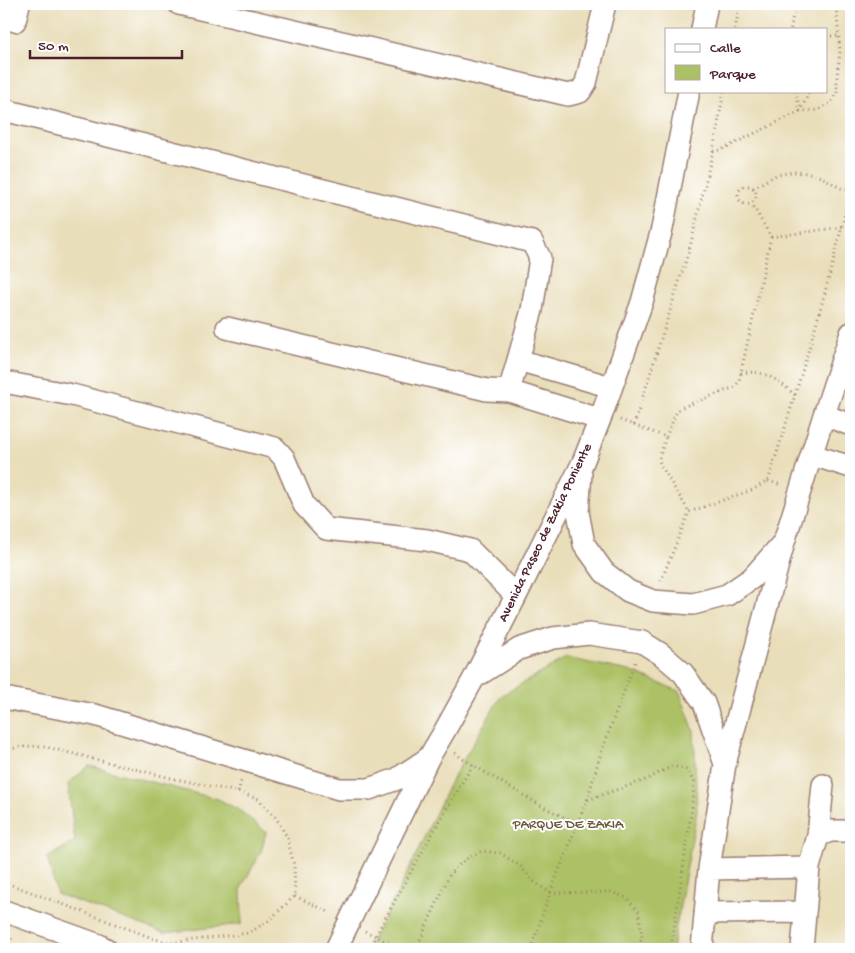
<svg xmlns="http://www.w3.org/2000/svg" width="855" height="953" font-family="'Gochi Hand',sans-serif">
  <style>
    .green { fill: #acc165; stroke: #7b7048 }
    .lines { fill: none; stroke-linecap: round; stroke-linejoin: round }
    .minor-casing { stroke: #9a7e72; stroke-width: 24 }
    .path { stroke: #9a7e72; stroke-width: 3; stroke-dasharray: 1 4; stroke-linecap: butt }
    .minor { stroke: #fff; stroke-width: 21 }
    .labels { text-anchor: middle; dominant-baseline: central; stroke-width: 4; stroke-linejoin: round; paint-order: stroke }
    .street-label { font-size: 14px; fill: #4a1f2b; stroke: #fff }
    .park-label { font-size: 14px; fill: #6c583f; stroke: #fff }
  </style>
  <rect width="100%" height="100%" fill="#fff"/>
  <filter id="ink" filterUnits="userSpaceOnUse"><feTurbulence type="fractalNoise" baseFrequency=".02" numOctaves="2"/><feDisplacementMap in="SourceGraphic" scale="10" xChannelSelector="R" yChannelSelector="G"/><feConvolveMatrix kernelMatrix="1 2 1 2 8 2 1 2 1" color-interpolation-filters="sRGB"/></filter>
  <filter id="wash" filterUnits="userSpaceOnUse"><feTurbulence type="fractalNoise" baseFrequency=".0096" numOctaves="4" result="noise"/><feDisplacementMap in="SourceGraphic" scale="20" xChannelSelector="R" yChannelSelector="G"/><feGaussianBlur stdDeviation="1.12" result="paint"/><feColorMatrix in="noise" values="0 0 0 0 0 0 0 0 0 0 0 0 0 0 0 0 0 1.4 0 .05"/><feComposite in="paint" operator="in"/></filter>
  <g filter="url(#wash)">
    <rect width="100%" height="100%" fill="#e9deba"/>
    <path class="green" d="M566 658 629 671 679 691 694 731 697 811 672 949H367L400 888 451 781 501 696Z
      M89 766 218 799 239 810 266 832 261 852 241 888 242 924 164 933 57 894 47 858 75 841 68 784Z"/>
  </g>
  <g filter="url(#ink)">
    <g class="lines">
      <g class="minor-casing">
        <path id="minor" d="M179 4 568 95 580 92 586 83 605 4
          M15 21 19 4
          M702 29 707 4
          M4 110 532 242 540 258 532 310 518 360 611 387
          M227 328 487 390 509 391 518 360
          M4 382 72 395 275 448 284 458 304 505 326 529 427 540 470 550 516 596
          M509 391 599 419
          M824 415 851 425
          M812 455 851 467
          M581 474 578 512 584 544 604 572 628 591 653 601 693 604 727 595 752 578 781 545
          M474 678 519 649 553 638 589 634 642 642 661 654 683 673 704 703 725 764
          M4 698 95 715 339 789H369L397 779 427 759
          M818 836 823 785
          M709 869 809 867
          M4 911 99 945 106 949
          M705 913 805 912
          M336 949 428 759 444 732 474 678 516 596 583 462 602 414 642 302 662 229 689 91
          M702 949 709 869 725 764 784 542 824 415 851 333
          M802 949 809 867 818 836 830 831H851"/>
      </g>
      <path class="path" d="M735 29 740 4
        M791 29 792 20 796 4
        M826 36H839
        M796 91 800 111 818 110 831 103 837 93V76L840 52 836 4
        M713 151 721 150 800 111 810 91
        M738 195a9 9 0 1 1 18 0a9 9 0 1 1-18 0Z
        M753 188 776 175 794 172 809 173 826 179 840 188 850 190
        M771 237 842 227
        M741 373C765 369 777 380 795 395
        M620 420 666 437 659 458 660 464 689 512
        M634 425 690 247 713 151 724 91
        M666 437 676 413 680 408 735 387 739 381 771 237 752 204
        M768 481 782 485
        M661 581 689 512 752 490 768 481C799 383 830 285 851 185
        M4 750 27 746 46 747 171 778 238 792 258 799 276 818 287 837 294 865 295 896 268 921 249 933 171 943 155 939 4 882
        M455 753 463 759 543 807 577 823
        M238 792 241 781
        M587 800 601 753 635 662
        M295 896 331 913
        M365 931 401 949
        M9 949 12 935
        M370 949 375 937C407 879 438 821 473 765
        M416 949 450 874 464 860 482 851 500 853 520 866 533 881 550 893 611 892 627 898 639 912 642 937 638 949
        M531 949 550 893 587 800 648 779 672 766 687 770 694 782 692 807 671 949"/>
      <use href="#minor" class="minor"/>
    </g>
  </g>
  <g class="labels">
    <g class="street-label">
      <text transform="translate(546 533) rotate(-64)">Avenida Paseo de Zakia Poniente</text>
    </g>
    <g class="park-label">
      <text x="568" y="825">PARQUE DE ZAKIA</text>
    </g>
  </g>
  <rect width="855" height="953" fill="none" stroke="#fff" stroke-width="20"/>
  <rect x="665" y="28" width="162" height="65" fill="#ffffff" stroke="#b7a5aa"/>
  <rect x="675" y="44" width="25" height="8" fill="#ffffff" stroke="#b7a5aa"/>
  <text x="710" y="52" font-size="15" fill="#4a1f2b">Calle</text>
  <rect x="675" y="65" width="25" height="15" fill="#acc165" stroke="#b7a5aa"/>
  <text x="710" y="78" font-size="15" fill="#4a1f2b">Parque</text>
  <path d="M30 50v8h152v-8" fill="none" stroke="#4a1f2b" stroke-width="2.5"/>
  <text x="38" y="50" font-size="15" fill="#4a1f2b" stroke="#ffffff" stroke-width="4" paint-order="stroke">50 m</text>
</svg>
